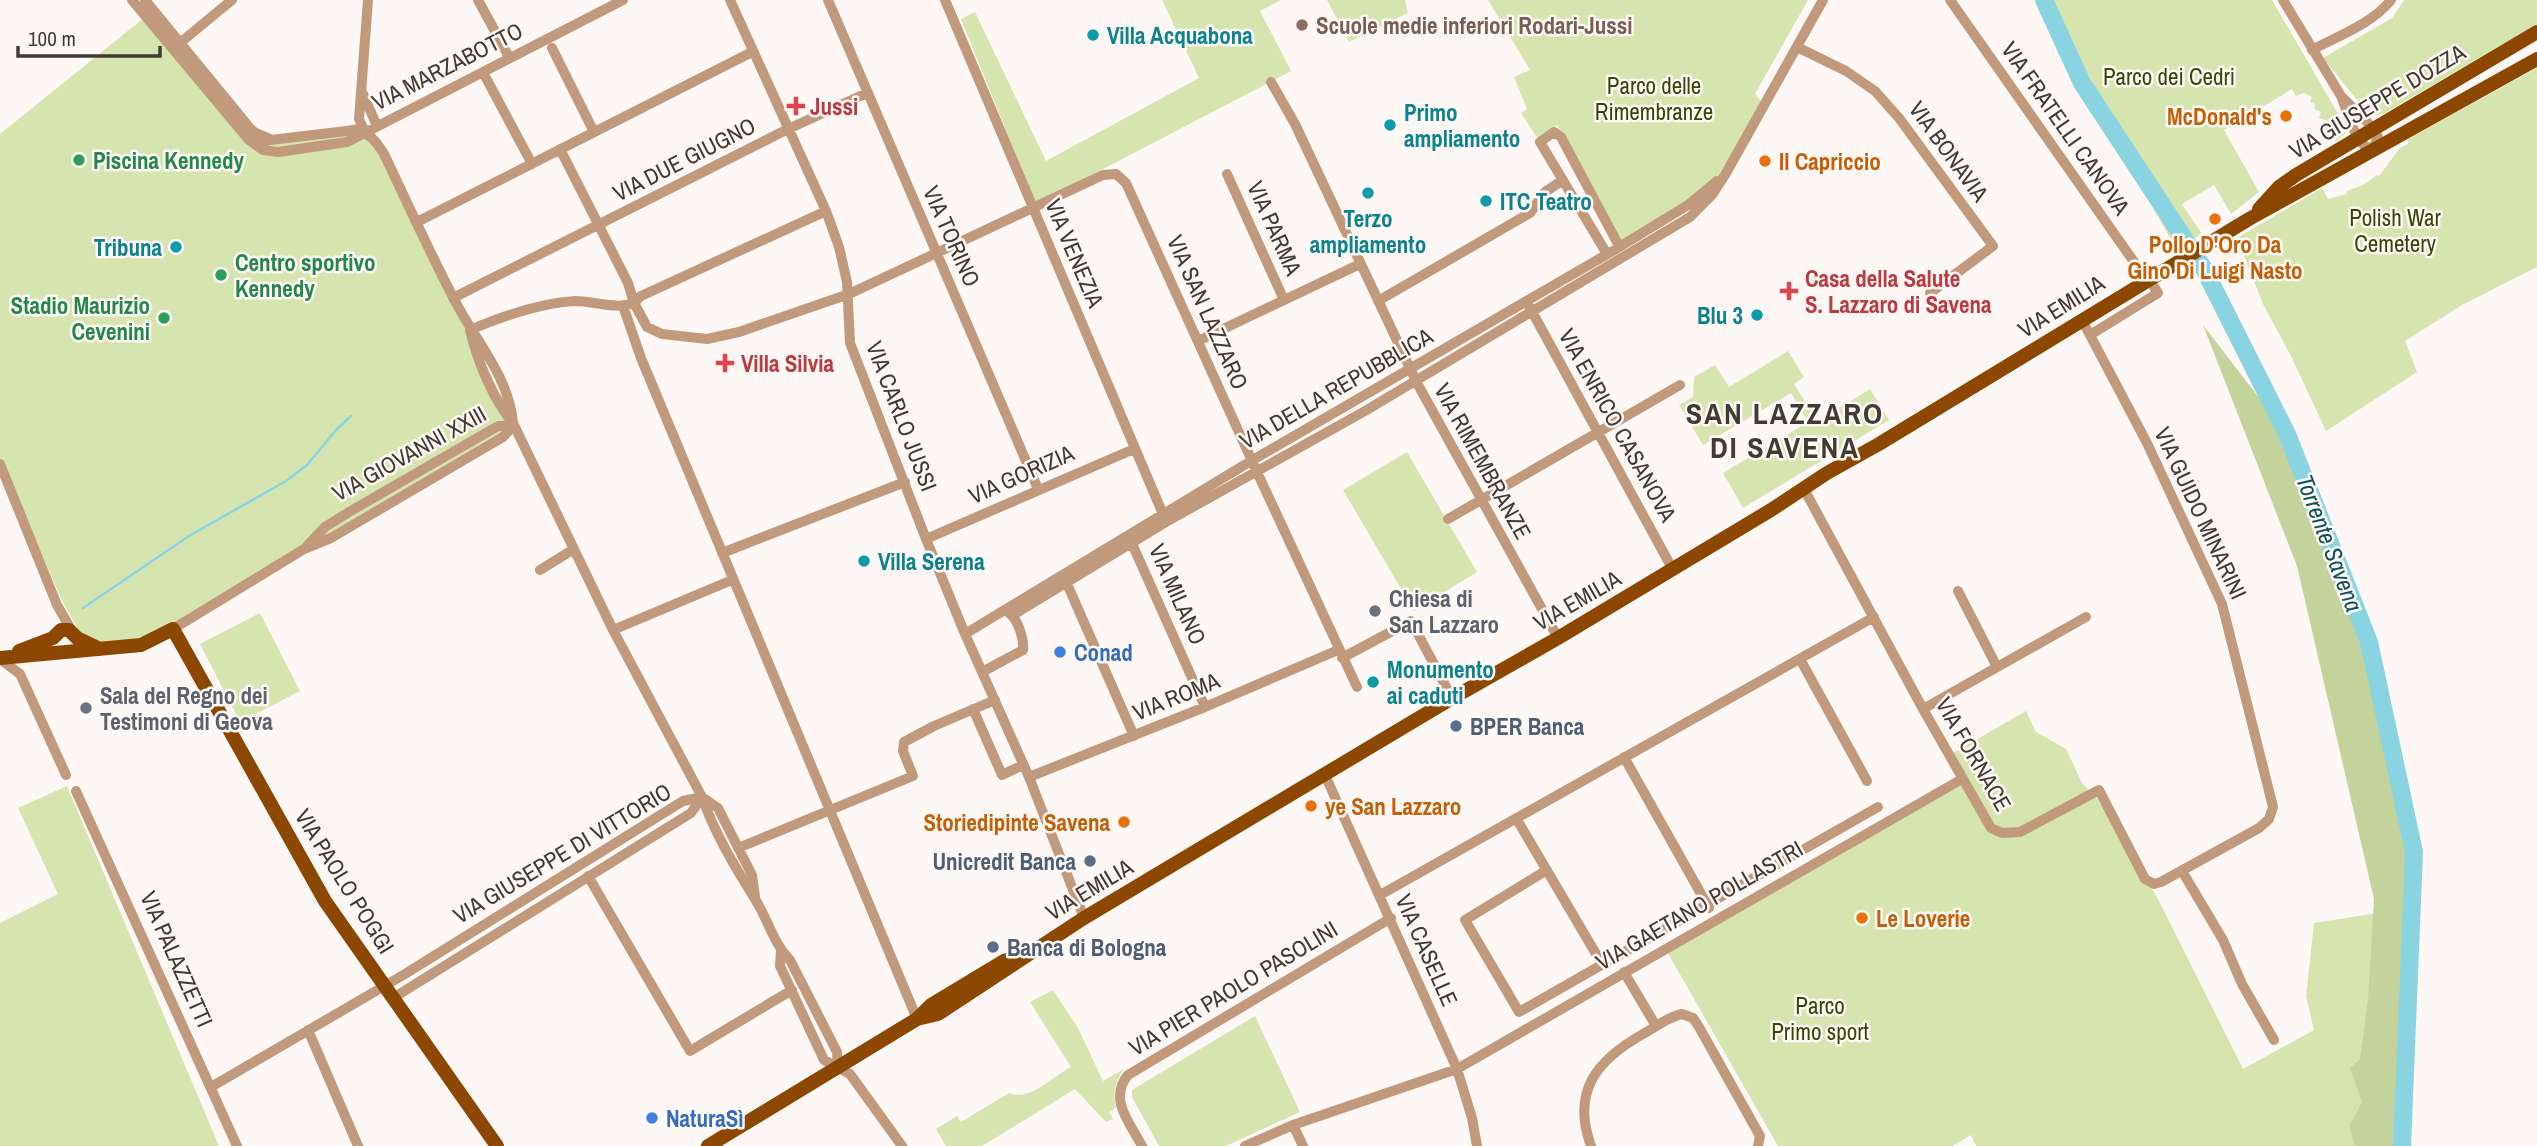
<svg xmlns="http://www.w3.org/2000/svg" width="2537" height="1146" font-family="'Archivo Narrow',sans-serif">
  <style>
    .green { fill: #d6e4b0 }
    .forest { fill: #c4d39b }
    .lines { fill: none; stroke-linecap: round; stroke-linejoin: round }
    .stream { stroke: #89d4e0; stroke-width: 2.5 }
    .river { stroke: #89d4e0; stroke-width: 18 }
    .minor { stroke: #c19a7e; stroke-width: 10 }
    .major { stroke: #8c4801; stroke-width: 14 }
    .education-dot { fill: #8d6e63; stroke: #fdf8f5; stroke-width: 2.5 }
    .culture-dot { fill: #0f9aa8; stroke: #fdf8f5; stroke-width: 2.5 }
    .health-dot { fill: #e0444e; stroke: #fdf8f5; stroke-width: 2.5 }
    .food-dot { fill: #e8710a; stroke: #fdf8f5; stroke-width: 2.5 }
    .leisure-dot { fill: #2e9e5b; stroke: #fdf8f5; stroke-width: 2.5 }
    .worship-dot { fill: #6b7280; stroke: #fdf8f5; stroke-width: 2.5 }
    .shop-dot { fill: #3f7fe0; stroke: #fdf8f5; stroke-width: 2.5 }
    .service-dot { fill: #5c6f8a; stroke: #fdf8f5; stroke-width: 2.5 }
    .labels { text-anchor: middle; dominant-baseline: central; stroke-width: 5; stroke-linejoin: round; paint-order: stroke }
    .education-label { font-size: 23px; font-weight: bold; fill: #785e54; stroke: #fdf8f5; text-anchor: start }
    .culture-label { font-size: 23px; font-weight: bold; fill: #0d838f; stroke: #fdf8f5; text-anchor: start }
    .street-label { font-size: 23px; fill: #433a34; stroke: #fdf8f5 }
    .park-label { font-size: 23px; fill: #3a4604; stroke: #fdf8f5 }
    .health-label { font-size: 23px; font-weight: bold; fill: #be3a42; stroke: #fdf8f5; text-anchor: start }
    .food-label { font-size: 23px; font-weight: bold; fill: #c56008; stroke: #fdf8f5; text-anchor: start }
    .leisure-label { font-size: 23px; font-weight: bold; fill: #27864d; stroke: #fdf8f5; text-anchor: start }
    .worship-label { font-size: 23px; font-weight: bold; fill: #5b616d; stroke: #fdf8f5; text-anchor: start }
    .shop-label { font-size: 23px; font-weight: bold; fill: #366cbe; stroke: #fdf8f5; text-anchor: start }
    .service-label { font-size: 23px; font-weight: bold; fill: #4e5e75; stroke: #fdf8f5; text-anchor: start }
    .water-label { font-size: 24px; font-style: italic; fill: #10525b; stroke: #fdf8f5 }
    .district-label { font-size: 30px; font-weight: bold; letter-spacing: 2px; fill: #433a34; stroke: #fdf8f5 }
  </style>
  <rect width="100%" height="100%" fill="#fdf8f5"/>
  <path class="green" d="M1162 0H1281L1260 11 1291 71 1036 204 961 19 975 12 1046 161 1199 78Z
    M1327 0H1405L1408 13 1349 42Z
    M1488 0H1808L1755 94 1764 105 1725 175 1622 244 1557 125 1538 139 1521 113 1527 109 1514 77 1530 70Z
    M2046 0H2272L2344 124 2346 133 2335 142 2336 133 2331 130 2333 123 2319 118 2321 112 2314 109 2315 104 2310 102 2312 97 2304 93 2296 96 2292 89 2224 130 2259 192 2231 214 2214 185 2182 204 2202 234 2176 249 2086 87Z
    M2404 0H2537V24L2383 114 2370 116 2323 58 2392 18Z
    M150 13 255 136H306L355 124 367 128 375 135 510 414 509 430 141 645 99 644 80 633 62 600 0 459V134Z
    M2537 68V267L2462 305 2405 341 2417 372 2326 431 2291 356 2263 304 2237 238 2322 188 2328 199 2347 194V191L2363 185 2377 175 2379 176 2400 148 2408 144V139Z
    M1788 351 1804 377 1794 384 1817 421 1870 389 1889 420 1743 508 1723 473 1808 422 1791 393 1703 445 1679 405 1693 397 1694 377 1715 365 1729 387Z
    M1407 452 1477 572 1414 611 1343 490Z
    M260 613 300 691 240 722 200 644Z
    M2026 711 2036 732 2066 749 2082 783 2096 797 2158 899 2243 1069 2314 1030 2306 996 2314 923 2384 912 2370 1146H1976L1971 1135 1952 1146H1778L1665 948 1966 777 1953 753Z
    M67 786 219 1146H0V923L58 894 18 808Z
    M1053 990 1078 1028 1103 1081 1124 1069C1115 1083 1112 1092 1116 1108L1109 1112 1113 1119 1106 1122 1075 1089 982 1146H946L936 1129 957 1116 961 1122 1009 1093C1030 1102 1053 1076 1071 1067L1030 1002Z
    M1255 1016 1300 1112 1226 1146H1159L1132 1097V1090Z"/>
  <path class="forest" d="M2203 325 2287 434 2369 642 2414 852 2402 1146H2355L2349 1126 2362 1102 2350 1068 2360 1059 2368 1000 2374 899 2297 566Z"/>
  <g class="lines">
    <path class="stream" d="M83 608 189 536 286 481 307 465 336 430 351 416"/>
    <path class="river" d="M2044 0 2082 83 2204 269 2287 434 2369 642 2414 852 2402 1146"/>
    <path class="minor" d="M132 0 249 140 263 150 278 152 347 142 623 0
      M145 0 249 127 254 132 268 138
      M478 0 509 57
      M730 0 826 211 839 247 847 282 850 343 926 539 965 634 1029 777 1084 918
      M828 0 1038 489
      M945 0 1165 519
      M1950 0 2139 269 2149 279 2158 293 2090 335
      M2283 0 2341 96 2374 129 2378 137 2373 149C2356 149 2348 112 2341 96
      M175 47 232 0
      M1797 47 1846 71 1875 91 1899 118 1993 246 1930 293
      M552 48 594 132
      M2312 50C2338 36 2372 24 2391 0
      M486 78 532 164
      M1271 82 1295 124 1417 383 1558 638
      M363 94 377 126
      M365 132 359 119 368 0
      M250 140 262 141 355 130C370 133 376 141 384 154 407 202 429 251 454 299 474 339 509 376 513 423
      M560 149 628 283 634 303
      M1227 174 1284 300
      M417 222 752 52
      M1607 254 1540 142 1554 132 1561 137 1619 246
      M453 298 788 129 867 93
      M1378 301 1530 213 1545 192 1563 180
      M634 303 641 296 826 211
      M623 306 641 358 917 1019
      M1529 306 1673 570
      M470 330C503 316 539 303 575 301 594 301 616 310 634 303L647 327 662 334 707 339 739 332 849 294 1103 175 1116 174 1126 183 1257 472 1357 687
      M470 330C478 363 493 398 514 425L613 630 702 797C715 834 735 867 755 899 768 919 773 943 790 960L837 1052 838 1068
      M1198 341 1360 264
      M0 464 57 605 72 631
      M1804 489 1923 709 1991 828 2002 833 2020 832 2099 790 2145 879 2154 884 2161 882 2259 828 2269 819 2273 807 2222 604 2147 443 2082 320
      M1448 519 1680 385
      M1129 537 1205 707
      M926 539 1134 449
      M307 546 325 527 349 512 498 426 514 425
      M722 553 905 482
      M540 570 574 549
      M1064 577 1134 736
      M1958 591 1997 667
      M1013 615 1166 522 1365 411 1690 217 1712 195 1725 175 1823 0
      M173 629 304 549 331 538 503 437 514 425
      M613 630 732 580
      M965 634 1251 461 1611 252 1688 205 1717 181
      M1342 658 1411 621 1452 698
      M0 659 20 674 66 775
      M1800 659 1867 781
      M982 672 1023 650C1024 639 1018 619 1009 613
      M973 709 1002 775 1023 765
      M1923 709 2086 617
      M1624 757 1709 908
      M1325 775 1457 1069 1472 1118 1477 1146
      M1029 777 1205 707 1338 650
      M76 791 237 1146
      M702 797 718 808 752 875 755 897
      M1516 818 1602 964
      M738 848 913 776 903 751 904 742 934 726 995 700
      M1547 870 1465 920 1519 1012 1878 807
      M2182 871 2223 940 2242 984 2274 1040
      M588 876 690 1051 792 990
      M1380 895 1874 617
      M781 951 780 966 824 1060 850 1074 902 1146
      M1624 972 1656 1026
      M393 998 691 813 702 797
      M308 1030 358 1146
      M211 1087 405 974 683 801 702 797
      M1293 1125 1303 1146
      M1142 1146C1130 1123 1108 1099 1128 1075L1391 918
      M1245 1146 1293 1125 1457 1069 1962 779
      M1591 1146C1571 1091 1597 1060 1643 1034 1655 1027 1668 1017 1682 1014L1693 1018 1699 1027 1760 1136 1758 1146"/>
    <path class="major" d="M2259 209 2279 187 2296 175 2537 32
      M53 638 61 630H69L77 638 100 649
      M19 651 53 638
      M0 658 141 645 173 629 325 901 497 1146
      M917 1019 938 1014 1084 918 1449 700 1558 638 1771 510 1827 473 1879 444 2249 219 2537 59
      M708 1146 917 1019 931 1005 1004 961 1014 958"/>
  </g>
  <circle class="education-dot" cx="1302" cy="25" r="7"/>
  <g class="culture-dot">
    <circle cx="1093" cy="35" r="7"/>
    <circle cx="1390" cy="125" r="7"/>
    <circle cx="1368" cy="193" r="7"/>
    <circle cx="1486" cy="201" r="7"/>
    <circle cx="176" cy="247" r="7"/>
    <circle cx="1757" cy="315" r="7"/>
    <circle cx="864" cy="561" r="7"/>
    <circle cx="1373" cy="682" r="7"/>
  </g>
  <g class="health-dot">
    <path d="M792.5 95.5h7v7h7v7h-7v7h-7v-7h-7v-7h7z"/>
    <path d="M1785.5 280.5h7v7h7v7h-7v7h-7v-7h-7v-7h7z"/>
    <path d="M721.5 352.5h7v7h7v7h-7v7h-7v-7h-7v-7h7z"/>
  </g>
  <g class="food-dot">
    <circle cx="2286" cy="116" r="7"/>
    <circle cx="1765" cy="161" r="7"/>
    <circle cx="2215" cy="219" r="7"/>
    <circle cx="1311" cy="806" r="7"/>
    <circle cx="1124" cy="822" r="7"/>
    <circle cx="1862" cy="918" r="7"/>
  </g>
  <g class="leisure-dot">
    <circle cx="79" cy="160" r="7"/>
    <circle cx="221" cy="275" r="7"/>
    <circle cx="164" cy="318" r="7"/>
  </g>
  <g class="worship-dot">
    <circle cx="1375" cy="611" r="7"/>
    <circle cx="86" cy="708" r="7"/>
  </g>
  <g class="shop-dot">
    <circle cx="1060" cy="652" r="7"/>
    <circle cx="652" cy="1118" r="7"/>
  </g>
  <g class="service-dot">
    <circle cx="1456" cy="726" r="7"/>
    <circle cx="1090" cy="861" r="7"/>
    <circle cx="993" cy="947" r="7"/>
  </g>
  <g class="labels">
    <g class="education-label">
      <text x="1316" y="25">Scuole medie inferiori Rodari-Jussi</text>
    </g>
    <g class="culture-label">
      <text x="1107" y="35">Villa Acquabona</text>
      <text x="1404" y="112">Primo<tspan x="1404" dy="26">ampliamento</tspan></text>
      <text x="1500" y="201">ITC Teatro</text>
      <text x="1368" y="218" text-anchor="middle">Terzo<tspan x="1368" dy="26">ampliamento</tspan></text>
      <text x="162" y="247" text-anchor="end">Tribuna</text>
      <text x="1743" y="315" text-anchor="end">Blu 3</text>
      <text x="878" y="561">Villa Serena</text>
      <text x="1387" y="669">Monumento<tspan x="1387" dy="26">ai caduti</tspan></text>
    </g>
    <g class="street-label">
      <text transform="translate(447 66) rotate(-27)">VIA MARZABOTTO</text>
      <text transform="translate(2377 101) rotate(-31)">VIA GIUSEPPE DOZZA</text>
      <text transform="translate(2066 128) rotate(55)">VIA FRATELLI CANOVA</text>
      <text transform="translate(1949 151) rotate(54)">VIA BONAVIA</text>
      <text transform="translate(684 159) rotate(-27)">VIA DUE GIUGNO</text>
      <text transform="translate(1275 228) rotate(66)">VIA PARMA</text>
      <text transform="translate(952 236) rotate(66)">VIA TORINO</text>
      <text transform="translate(1075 253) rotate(67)">VIA VENEZIA</text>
      <text transform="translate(2061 306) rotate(-32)">VIA EMILIA</text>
      <text transform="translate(1208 312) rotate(66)">VIA SAN LAZZARO</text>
      <text transform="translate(1336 388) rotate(-30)">VIA DELLA REPUBBLICA</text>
      <text transform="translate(902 416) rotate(69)">VIA CARLO JUSSI</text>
      <text transform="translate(1618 425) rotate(61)">VIA ENRICO CASANOVA</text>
      <text transform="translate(409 453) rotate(-29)">VIA GIOVANNI XXIII</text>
      <text transform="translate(1483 461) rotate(61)">VIA RIMEMBRANZE</text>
      <text transform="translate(1021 474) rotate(-24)">VIA GORIZIA</text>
      <text transform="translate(2201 513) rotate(65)">VIA GUIDO MINARINI</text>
      <text transform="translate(1178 594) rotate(66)">VIA MILANO</text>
      <text transform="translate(1577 600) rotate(-30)">VIA EMILIA</text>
      <text transform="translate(1176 696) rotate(-22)">VIA ROMA</text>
      <text transform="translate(1974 754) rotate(60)">VIA FORNACE</text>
      <text transform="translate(562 853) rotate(-31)">VIA GIUSEPPE DI VITTORIO</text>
      <text transform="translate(345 881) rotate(58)">VIA PAOLO POGGI</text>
      <text transform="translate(1089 889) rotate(-31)">VIA EMILIA</text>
      <text transform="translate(1699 905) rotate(-30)">VIA GAETANO POLLASTRI</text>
      <text transform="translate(1427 950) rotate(66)">VIA CASELLE</text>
      <text transform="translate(177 959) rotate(66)">VIA PALAZZETTI</text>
      <text transform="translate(1233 988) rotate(-31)">VIA PIER PAOLO PASOLINI</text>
    </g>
    <g class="park-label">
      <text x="2169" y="76">Parco dei Cedri</text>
      <text x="1654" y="85">Parco delle<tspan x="1654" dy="26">Rimembranze</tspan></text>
      <text x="2395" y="217">Polish War<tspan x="2395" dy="26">Cemetery</tspan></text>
      <text x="1820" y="1005">Parco<tspan x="1820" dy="26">Primo sport</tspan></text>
    </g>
    <g class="health-label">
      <text x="810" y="106">Jussi</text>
      <text x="1805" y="278">Casa della Salute<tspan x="1805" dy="26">S. Lazzaro di Savena</tspan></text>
      <text x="741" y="363">Villa Silvia</text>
    </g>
    <g class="food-label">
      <text x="2272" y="116" text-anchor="end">McDonald's</text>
      <text x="1779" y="161">Il Capriccio</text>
      <text x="2215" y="244" text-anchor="middle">Pollo D'Oro Da<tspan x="2215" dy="26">Gino Di Luigi Nasto</tspan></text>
      <text x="1325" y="806">ye San Lazzaro</text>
      <text x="1110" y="822" text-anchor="end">Storiedipinte Savena</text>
      <text x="1876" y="918">Le Loverie</text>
    </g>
    <g class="leisure-label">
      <text x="93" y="160">Piscina Kennedy</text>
      <text x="235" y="262">Centro sportivo<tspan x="235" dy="26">Kennedy</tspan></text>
      <text x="150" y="305" text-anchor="end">Stadio Maurizio<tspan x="150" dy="26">Cevenini</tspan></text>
    </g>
    <g class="worship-label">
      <text x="1389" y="598">Chiesa di<tspan x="1389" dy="26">San Lazzaro</tspan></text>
      <text x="100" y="695">Sala del Regno dei<tspan x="100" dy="26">Testimoni di Geova</tspan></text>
    </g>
    <g class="shop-label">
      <text x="1074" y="652">Conad</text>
      <text x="666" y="1118">NaturaSì</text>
    </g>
    <g class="service-label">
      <text x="1470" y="726">BPER Banca</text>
      <text x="1076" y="861" text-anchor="end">Unicredit Banca</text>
      <text x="1007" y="947">Banca di Bologna</text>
    </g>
    <g class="water-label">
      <text transform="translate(2330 543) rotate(69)">Torrente Savena</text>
    </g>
    <g class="district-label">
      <text x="1785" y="413">SAN LAZZARO<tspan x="1785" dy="34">DI SAVENA</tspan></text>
    </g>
  </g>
  <path d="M18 46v10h142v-10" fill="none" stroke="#433a34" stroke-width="3.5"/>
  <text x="28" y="46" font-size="21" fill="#433a34" stroke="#fdf8f5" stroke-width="5" paint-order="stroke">100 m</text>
</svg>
